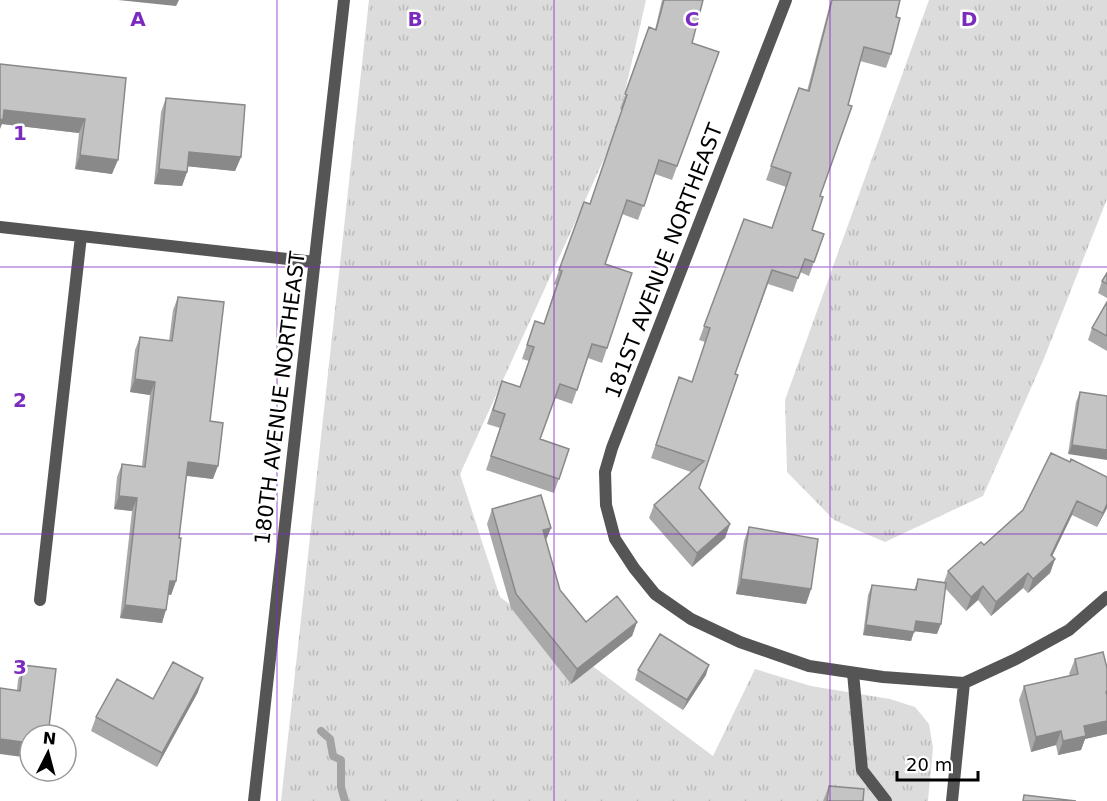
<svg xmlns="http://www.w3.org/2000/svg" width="1107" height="801" font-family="'DejaVu Sans',sans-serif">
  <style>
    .grass { fill: url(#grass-tufts) }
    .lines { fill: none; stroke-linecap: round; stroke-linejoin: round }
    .stream { stroke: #a3a3a3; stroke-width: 8 }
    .service { stroke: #555; stroke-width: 12 }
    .minor { stroke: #555; stroke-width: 12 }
    .wall { fill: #a9a9a9 }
    .shaded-wall { fill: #898989 }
    .building { fill: #c4c4c4; stroke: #898989; stroke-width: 1.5 }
    .grid { fill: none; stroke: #7b2cbf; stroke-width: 1.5; stroke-opacity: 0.55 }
    .labels { text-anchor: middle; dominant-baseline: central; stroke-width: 5; stroke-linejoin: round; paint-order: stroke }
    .street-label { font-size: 21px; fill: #000; stroke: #fff }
    .grid-label { font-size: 20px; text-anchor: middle; font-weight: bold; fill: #7b2cbf; stroke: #fff; stroke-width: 5; stroke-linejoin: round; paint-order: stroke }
  </style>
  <defs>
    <pattern id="grass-tufts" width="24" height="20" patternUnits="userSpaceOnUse" patternTransform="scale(1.5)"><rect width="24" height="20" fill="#dcdcdc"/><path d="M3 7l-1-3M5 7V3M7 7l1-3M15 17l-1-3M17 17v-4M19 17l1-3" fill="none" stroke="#bbb"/></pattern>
  </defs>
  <rect width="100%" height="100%" fill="#fff"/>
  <path class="grass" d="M369 0H646L615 135 460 474 500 597 713 756 755 669 811 686 890 699 915 707 929 724 933 748 928 801H281Z
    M929 0H1107V199L1043 361 983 496 885 542 834 520 787 472 785 400Z"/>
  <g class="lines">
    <path class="stream" d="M321 731 330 739 333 756 341 760V787L345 801"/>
    <path class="service" d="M853 673 862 770 886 801"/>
    <path class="minor" d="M786 0 612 448 605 472 606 505 615 539 634 568 655 594 691 619 740 642 809 666 883 677 964 683 1016 659 1069 630 1107 597
      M0 227 315 262
      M40 600 81 236
      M254 801 344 0
      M952 801 964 683"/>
  </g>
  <path class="wall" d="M662 0H703L692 43 719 52 672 180 655 174 638 220 622 214 605 264 607 348 602 363 588 358 572 404 555 398 540 439 569 449 554 493 486 470 500 428 487 424 502 381 520 387 529 361 522 359 535 321 544 324 556 285 554 284 584 202 590 204 622 110 620 109 649 27 655 30Z
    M831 0H900L896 17 891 54 886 68 860 61 820 196 812 230 824 234 809 276 800 272 793 292 768 284 735 374 699 488 730 524 725 538 692 567 649 518 654 505 691 472 651 458 679 377 692 382 705 342 699 340 744 219 772 228 786 187 766 180 799 88 807 91Z
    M0 64 126 78 112 174 75 169 79 133 2 124Z
    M166 98 241 157 235 171 188 166 187 172 182 186 154 184 161 112Z
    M1107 273V298L1098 293 1102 281Z
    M178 297 210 421 213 479 186 476 179 538 176 581 171 595 168 594 162 623 120 618 132 511 114 509 117 477 122 464 142 466 150 395 130 392 135 350 140 337 169 341 173 310Z
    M1107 302V351L1088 340 1092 328Z
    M1080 392 1107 396 1068 454 1076 402Z
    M1071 459 1107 477V508L1097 527 1072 515 1052 556 1055 559 1050 573 1028 593 1023 588 991 616 978 600 966 611 945 588 937 634 914 631 911 641 863 635 868 595 872 585 914 590 918 579 944 582 948 571 984 545 1023 510 1070 462Z
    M492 509 551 528 546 540 560 590 586 622H637L632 636 571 684 511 608 487 524Z
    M749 527 811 589 806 604 736 594 744 541Z
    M1075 659 1107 668V734L1085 739 1081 750 1058 755 1056 745 1031 752 1019 700 1024 686 1070 675 1069 674Z
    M23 665 48 735 17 690 18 680Z
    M638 670 706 675 683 710 635 680Z
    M198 692 157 767 91 731 96 717 153 699Z
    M829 786 863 801H823Z"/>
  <path class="shaded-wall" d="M118 0H179L176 6Z
    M4 110 85 119 79 133 2 124 0 129V119Z
    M189 152 241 157 235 171 184 166Z
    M80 155 118 160 112 174 75 169Z
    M159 169 187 172 182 186 154 184Z
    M135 379 155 382 150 395 130 392Z
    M1072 445 1107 450V460L1068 454Z
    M188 462 218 466 213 479 183 475Z
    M119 496 137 498 132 511 114 509Z
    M1077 501 1072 515 1048 565 1055 559 1050 573 1028 593 1033 579 1051 555Z
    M1107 504V508L1097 527 1103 513Z
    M730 524 725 538 692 567 697 553Z
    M551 528 545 542 543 530Z
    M1028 573 1023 588 991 616 996 602Z
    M741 579 811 589 806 604 736 594Z
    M170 581H176L171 595 165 594Z
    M983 586 978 600 966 611 971 597Z
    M125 605 166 610 162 623 120 618Z
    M916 621 941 624 937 634 912 631Z
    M637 622 632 636 571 684 577 669Z
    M866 625 914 632 911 641 863 635Z
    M709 665 706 675 683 710 687 700Z
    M203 678 198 692 157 767 162 753Z
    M1107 721V734L1085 739 1081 750 1058 755 1063 741 1084 726Z
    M1061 731 1056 745 1031 752 1036 737Z
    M0 739 30 743V758L0 754Z"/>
  <path class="building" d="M664 0H703L692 43 719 52 677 166 659 160 644 206 627 200 605 264 632 273 607 348 592 344 577 390 560 384 540 439 569 449 559 479 491 456 505 414 493 410 502 381 520 387 534 347 527 345 535 321 544 324 562 271 559 270 584 202 590 204 627 95 625 94 649 27 656 30Z
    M832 0H900L896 17 900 18 891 54 864 47 848 105 852 106 820 196 823 197 812 230 824 234 814 262 805 259 798 278 772 270 735 374 738 375 699 488 730 524 697 553 654 505 704 461 656 445 679 377 692 382 710 328 704 326 744 219 772 228 791 173 771 166 799 88 809 91Z
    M0 64 126 78 118 160 80 155 85 119 4 110 3 120 0 119Z
    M166 98 245 105 241 157 189 152 187 172 159 169Z
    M1107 273V284L1102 281Z
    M178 297 224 302 210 421 223 423 218 466 188 462 179 538H181L176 581H170L166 610 125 605 137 498 119 496 122 464 145 467 155 382 135 379 140 337 172 341Z
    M1107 302V336L1092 328Z
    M1080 392 1107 396V450L1072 445Z
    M1051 453 1070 462 1071 459 1107 477V504L1103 513 1077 501 1051 555 1055 559 1033 579 1028 573 996 602 983 586 971 597 948 571 981 542 984 545 1023 510Z
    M541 495 551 528 543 530 560 590 586 622 617 596 637 622 577 669 516 594 492 509Z
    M749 527 818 539 811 589 741 579Z
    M918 579 946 583 941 624 916 621 914 632 866 625 872 585 916 590Z
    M660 634 709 665 687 700 638 670Z
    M1103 652 1107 668V692H1106L1107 696V721L1084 726 1086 736 1063 741 1061 731 1036 737 1024 686 1078 674 1075 659Z
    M173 662 203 678 162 753 96 717 117 679 153 699Z
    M23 665 56 669 48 735H30V743L0 739V688L20 691Z
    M829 786 864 789 863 801H827Z
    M1024 795 1076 801H1023Z"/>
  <path class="grid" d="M277 0V801M554 0V801M830 0V801M0 267H1107M0 534H1107"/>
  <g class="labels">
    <g class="street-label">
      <text transform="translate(664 261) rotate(-69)">181ST AVENUE NORTHEAST</text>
      <text transform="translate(280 398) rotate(-83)">180TH AVENUE NORTHEAST</text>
    </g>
  </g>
  <g class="grid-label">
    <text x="138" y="26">A</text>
    <text x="415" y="26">B</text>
    <text x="692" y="26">C</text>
    <text x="969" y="26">D</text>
    <text x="20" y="140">1</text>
    <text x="20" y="407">2</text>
    <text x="20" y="674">3</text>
  </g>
  <g transform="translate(48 753) rotate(6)"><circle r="28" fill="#ffffff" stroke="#999999" stroke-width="1.5"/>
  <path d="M0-4.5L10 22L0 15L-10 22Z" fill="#000000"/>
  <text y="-9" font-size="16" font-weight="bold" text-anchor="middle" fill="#000000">N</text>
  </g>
  <path d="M897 771v9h81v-9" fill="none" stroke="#000000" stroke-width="3"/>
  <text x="906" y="771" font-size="18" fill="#000000" stroke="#ffffff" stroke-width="4.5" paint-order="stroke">20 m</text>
</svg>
